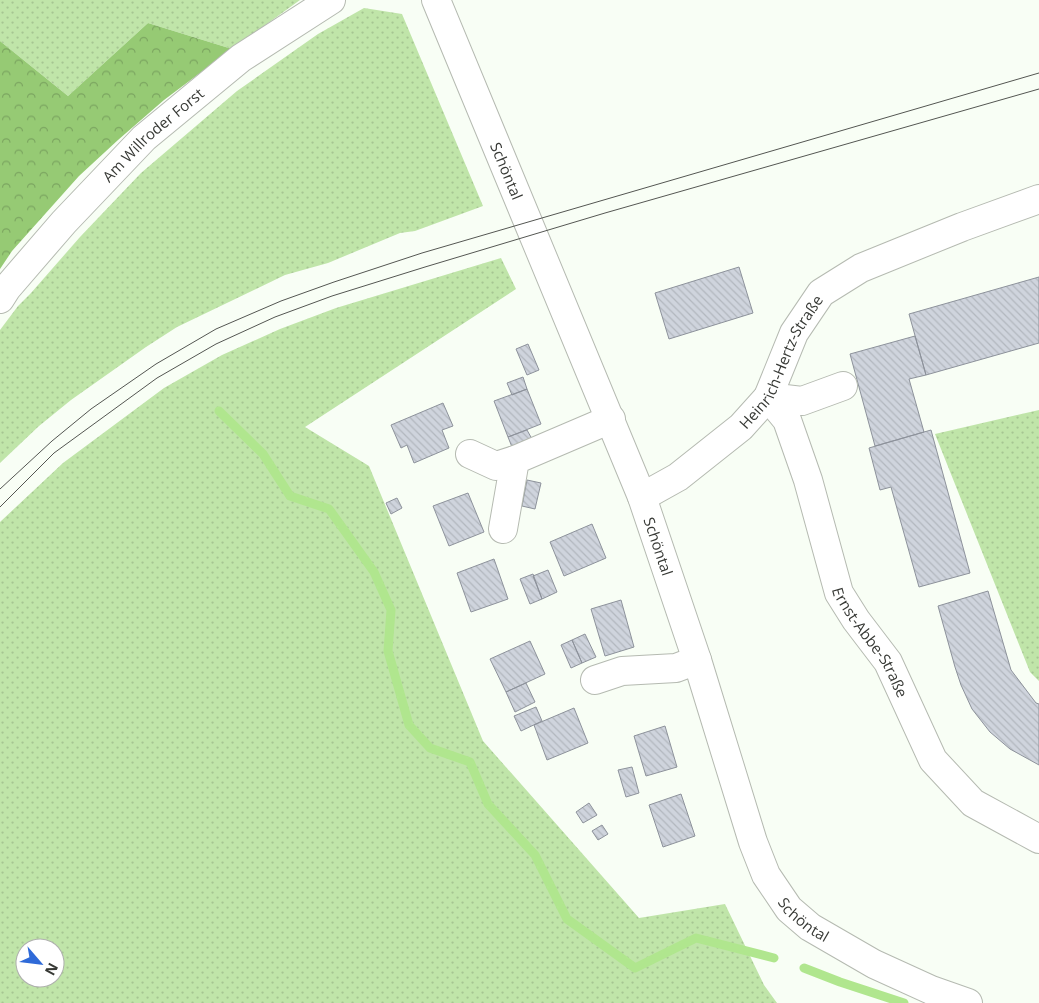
<svg xmlns="http://www.w3.org/2000/svg" width="1039" height="1003" font-family="'Open Sans',sans-serif">
  <style>
    .green { fill: url(#green-dots); fill-rule: evenodd }
    .forest { fill: url(#forest-crowns) }
    .lines { fill: none; stroke-linecap: round; stroke-linejoin: round }
    .stream { stroke: #b0e68e; stroke-width: 9 }
    .building { fill: url(#building-back-hatch); stroke: #8d929b }
    .minor-casing { stroke: #b5bab1; stroke-width: 30 }
    .minor { stroke: #fff; stroke-width: 28 }
    .tram { stroke: #545652; stroke-width: 1 }
    .labels { text-anchor: middle; dominant-baseline: central; stroke-width: 5; stroke-linejoin: round; paint-order: stroke }
    .street-label { font-size: 15px; fill: #373935; stroke: #fff }
  </style>
  <defs>
    <pattern id="green-dots" width="8" height="8" patternUnits="userSpaceOnUse" patternTransform="scale(1.25)"><rect width="8" height="8" fill="#c0e5a9"/><path d="M2 2h.1M6 6h.1" fill="none" stroke="#a6c592" stroke-width="1.8" stroke-linecap="round"/></pattern>
    <pattern id="forest-crowns" width="20" height="18" patternUnits="userSpaceOnUse" patternTransform="scale(1.25)"><rect width="20" height="18" fill="#96ca74"/><path d="M2 6a3 3 0 1 1 6 0M12 15a3 3 0 1 1 6 0" fill="none" stroke="#7ba560"/></pattern>
    <pattern id="building-back-hatch" width="6" height="6" patternUnits="userSpaceOnUse" patternTransform="scale(1.25)"><rect width="6" height="6" fill="#cfd4dd"/><path d="M-1 5l2 2M0 0l6 6M5-1l2 2" fill="none" stroke="#b2b7be"/></pattern>
  </defs>
  <rect width="100%" height="100%" fill="#f8fef5"/>
  <path class="green" d="M0 0H300L232 49 148 23 68 96 0 41Z
    M364 8 402 14 483 206 415 231 400 233 328 263 285 275 177 327 146 347 71 400 39 426 0 463V330L18 306 31 293 80 237 141 173 237 91 318 34Z
    M501 258 516 289 305 427 369 466 483 741 639 918 725 904 764 985 777 1003H0V522L63 463 164 388 222 355 280 329 336 308ZM25 948H55V978H25Z
    M1039 410V681L1030 672 935 434Z"/>
  <path class="forest" d="M148 23 232 49 164 100 118 140 79 176 12 251 0 269V41L68 96Z"/>
  <g class="lines">
    <path class="stream" d="M219 411 263 454 290 496 329 509 374 572 391 610 388 651 409 725 430 748 470 762 488 804 535 855 567 919 635 968 696 938 774 958
      M804 968 840 982 904 1003"/>
  </g>
  <path class="building" d="M739 267 753 313 669 339 655 293Z
    M1039 277V343L926 375 909 314Z
    M915 336 926 375 909 379 924 432 875 446 850 354Z
    M528 344 539 370 527 375 516 349Z
    M523 377 527 389 512 395 507 383Z
    M527 389 541 424 508 437 494 401Z
    M443 403 453 426 442 430 449 448 414 463 407 445 401 448 391 425Z
    M527 430 532 439 512 447 508 437Z
    M931 430 970 573 919 587 891 487 880 490 869 448Z
    M527 480 541 483 535 509 522 506Z
    M468 493 484 532 449 546 433 506Z
    M397 498 402 508 391 514 386 503Z
    M592 524 606 558 564 576 550 542Z
    M494 559 508 599 471 612 457 573Z
    M548 570 557 592 542 599 533 576Z
    M533 574 542 599 530 604 520 579Z
    M988 591 1011 670 1036 703 1039 704V765L1010 749 990 732 972 709 961 685 955 667 938 606Z
    M621 600 634 647 605 656 591 609Z
    M585 634 596 657 582 663 572 640Z
    M572 640 582 663 571 668 561 645Z
    M530 641 545 674 506 692 490 659Z
    M526 683 535 702 515 712 506 692Z
    M536 707 542 721 521 731 514 716Z
    M574 708 588 743 547 760 534 725Z
    M665 726 677 767 646 776 634 736Z
    M632 767 639 793 626 797 618 770Z
    M681 794 695 836 663 847 649 805Z
    M589 803 597 815 583 823 576 812Z
    M602 825 608 834 598 840 592 831Z"/>
  <g class="lines">
    <g class="minor-casing">
      <g id="minor">
        <path id="s1" d="M436 0 642 497 697 660 753 842 766 875 789 909 810 927 874 964 931 990 968 1003"/>
        <path id="s2" d="M0 299 7 288 64 222 144 138 241 58 331 0"/>
        <path id="s3" d="M768 397 787 420 808 480 839 593 856 620 888 662 933 760 973 803 1039 839"/>
        <path d="M768 397 802 401 843 386"/>
        <path d="M470 454 496 466 515 460"/>
        <path id="s4" d="M642 497 678 477 741 427 768 397 794 333 821 293 861 268 962 227 1039 199"/>
        <path d="M503 529 515 460 611 419"/>
        <path d="M595 680 622 671 676 668 697 660"/>
      </g>
    </g>
    <use href="#minor" class="minor"/>
    <path class="tram" d="M0 489 52 441 91 409 156 364 216 329 281 301 334 282 422 253 1039 73
      M0 507 54 453 157 378 216 344 275 317 332 296 425 267 605 213 1039 89"/>
  </g>
  <g class="labels">
    <g class="street-label">
      <text stroke="none"><textPath href="#s2" startOffset="225">Am Willroder Forst</textPath></text>
      <text stroke="none"><textPath href="#s1" startOffset="185">Schöntal</textPath></text>
      <text stroke="none"><textPath href="#s4" startOffset="199">Heinrich-Hertz-Straße</textPath></text>
      <text stroke="none"><textPath href="#s1" startOffset="590">Schöntal</textPath></text>
      <text stroke="none"><textPath href="#s3" startOffset="269">Ernst-Abbe-Straße</textPath></text>
      <text stroke="none"><textPath href="#s1" startOffset="995">Schöntal</textPath></text>
    </g>
  </g>
  <g transform="translate(40 963) rotate(118)"><circle r="24" fill="#ffffff" stroke="#afb0ae"/>
  <path d="M0-4L9 19L0 12L-9 19Z" fill="#2f6ad8"/>
  <text y="-8" font-size="14" font-weight="bold" text-anchor="middle" fill="#373935">N</text>
  </g>
</svg>
